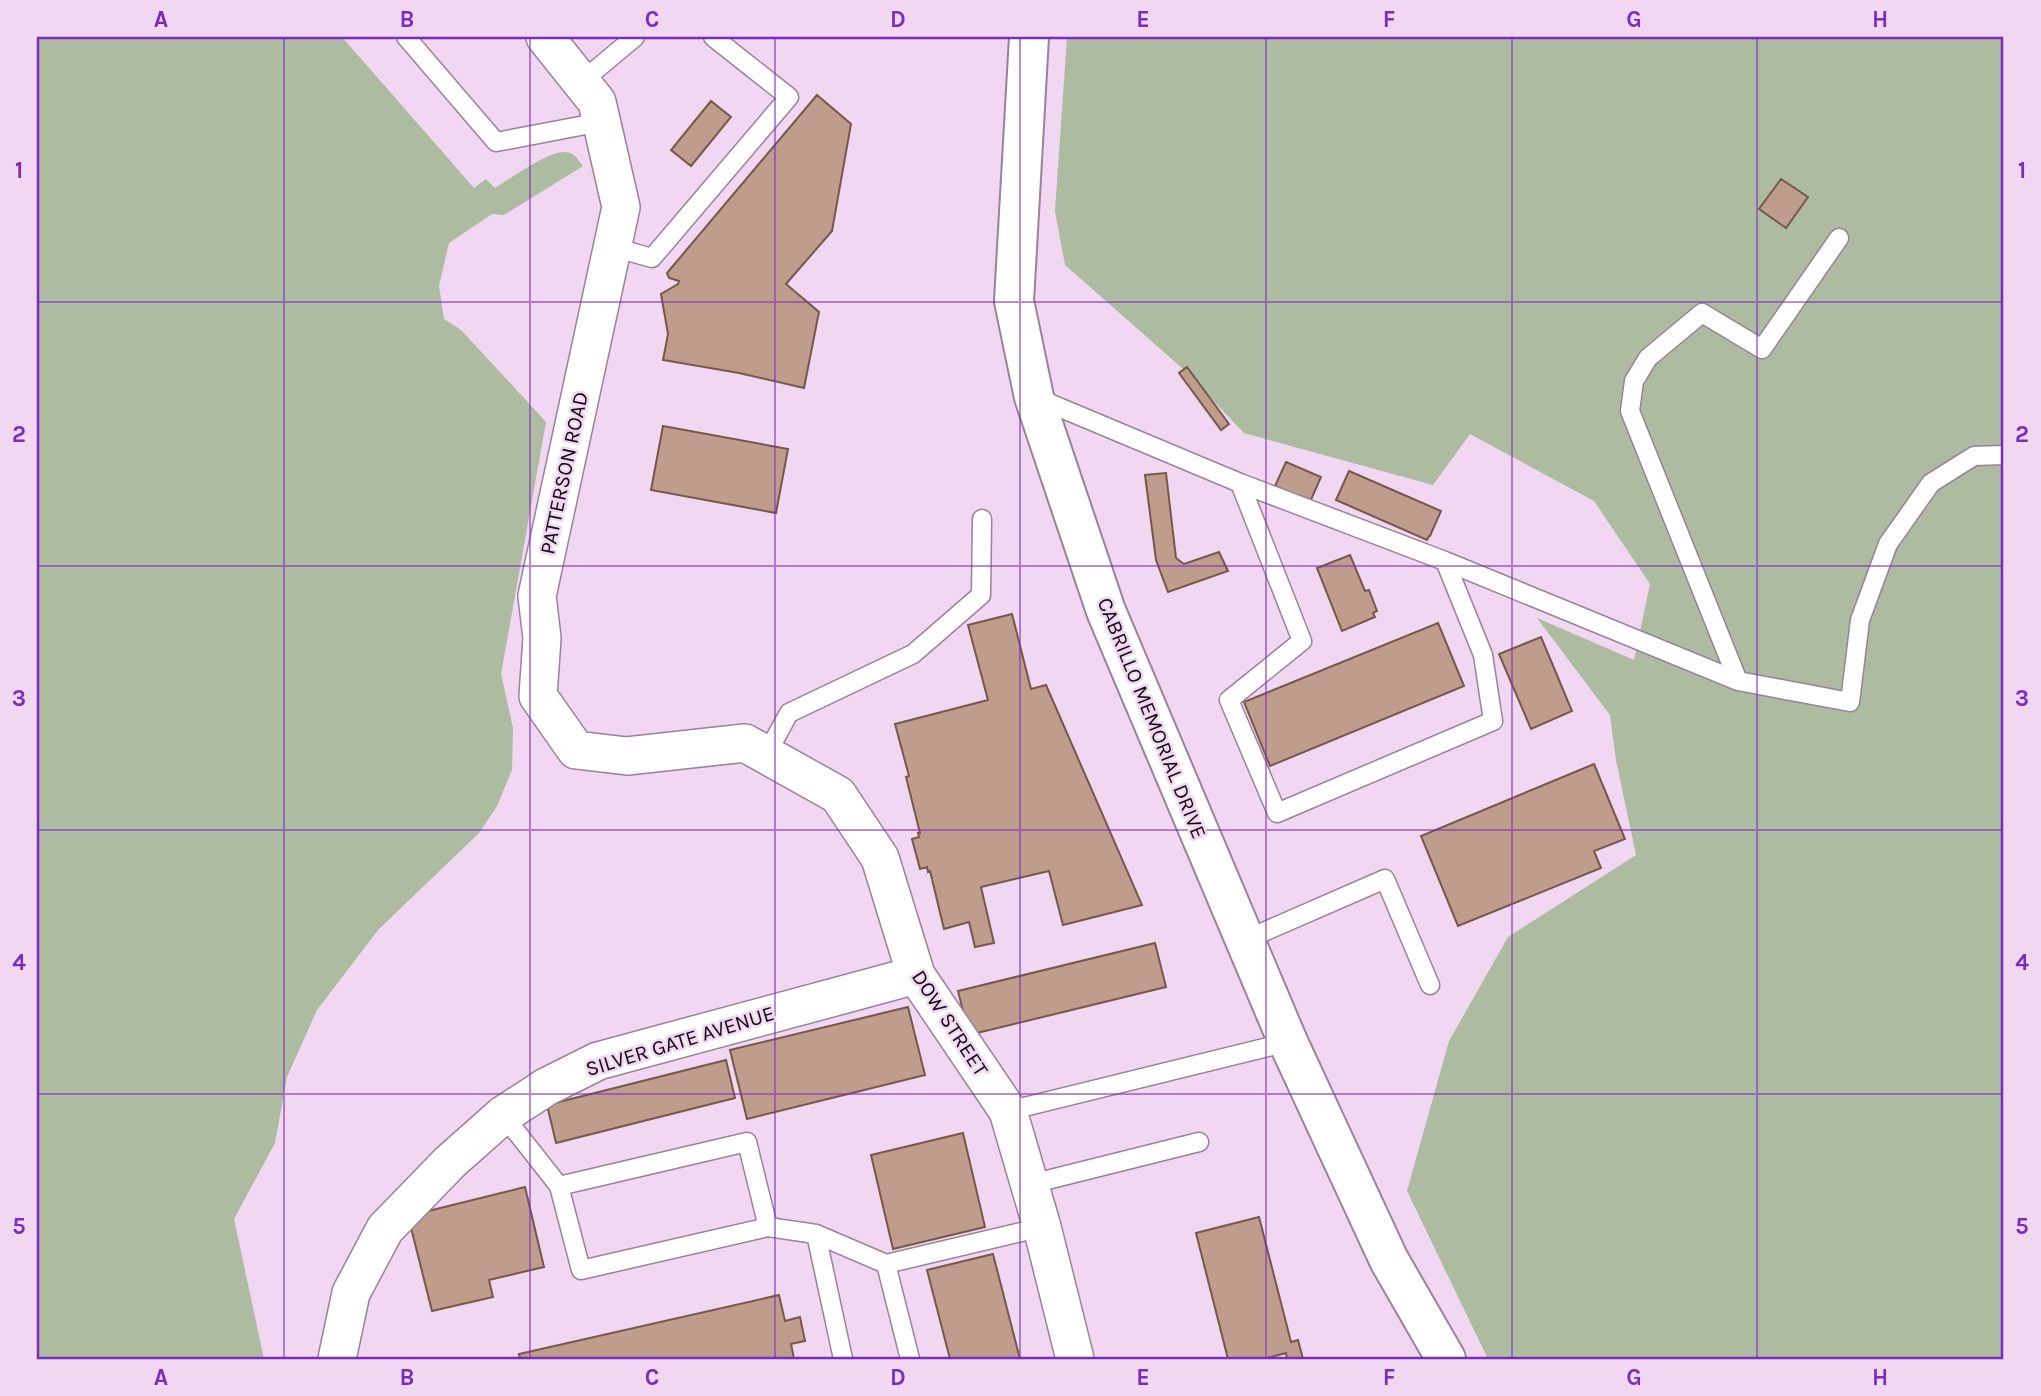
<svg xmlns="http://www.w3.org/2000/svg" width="2041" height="1396" font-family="Karla,sans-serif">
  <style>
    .green { fill: #adbba1 }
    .building { fill: #be9d8d; stroke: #76584a; stroke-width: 2 }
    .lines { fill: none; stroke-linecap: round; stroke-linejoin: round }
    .service-casing { stroke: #9a829b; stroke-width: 21 }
    .minor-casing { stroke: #9a829b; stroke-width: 40 }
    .secondary-casing { stroke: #9a829b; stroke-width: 42 }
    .service { stroke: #fff; stroke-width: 18 }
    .minor { stroke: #fff; stroke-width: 37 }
    .secondary { stroke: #fff; stroke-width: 38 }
    .grid { fill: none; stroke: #7b2cbf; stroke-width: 2; stroke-opacity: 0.55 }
    .labels { text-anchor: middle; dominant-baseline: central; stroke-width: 5; stroke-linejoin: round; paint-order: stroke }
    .street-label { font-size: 21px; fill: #120a13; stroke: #f1d7f1 }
    .neatline { fill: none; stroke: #7b2cbf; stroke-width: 2.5 }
    .grid-label { font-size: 23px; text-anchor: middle; font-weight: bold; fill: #7b2cbf }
  </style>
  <rect width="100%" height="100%" fill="#f1d7f1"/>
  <path class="green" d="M37 37H342L474 188 486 179 495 188C510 179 549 150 566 152 575 153 578 160 583 166L504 215 492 214 449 243 439 286 444 319 461 330 546 422 501 674 513 728 512 770 497 806 479 833 378 930 317 1010 287 1077 275 1143 234 1219 264 1359H37Z
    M1067 37H2004V1359H1488L1407 1191 1449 1041 1508 937 1636 855 1616 760 1610 715 1537 618 1634 660 1650 584 1594 501 1470 434 1433 485 1244 433 1182 368 1065 265 1055 211Z"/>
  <path class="building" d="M817 95 851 124 832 231 786 284 819 312 804 388 739 373 663 360 668 334 661 294 678 284 679 281 669 278 667 273Z
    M711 101 731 117 691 166 671 150Z
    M1781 179 1808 197 1786 228 1759 209Z
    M1187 367 1229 424 1221 430 1179 373Z
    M663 426 788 449 776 513 651 490Z
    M1286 462 1321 477 1310 502 1275 486Z
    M1349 471 1441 511 1430 536H1429L1427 540 1336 500Z
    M1166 473 1176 558 1184 564 1219 552 1228 571 1168 592 1156 560 1145 475Z
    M1350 555 1365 591 1369 590 1377 611 1373 613 1375 617 1342 631 1317 568Z
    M1012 614 1031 689 1046 685 1142 905 1063 925 1049 871 981 887 994 943 975 947 969 922 944 929 930 871 928 872 927 867 920 869 912 839 919 837 918 833H920L906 777 909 776 895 724 988 700 968 625Z
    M1438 623 1464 686 1270 766 1244 702Z
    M1541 637 1572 711 1531 729 1499 654Z
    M1594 764 1625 839 1594 851 1601 868 1458 926 1421 836Z
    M1155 943 1166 987 969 1035 958 991Z
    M908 1007 925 1075 747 1119 730 1050Z
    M726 1060 735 1098 556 1143 547 1105Z
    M963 1133 985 1227 893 1249 871 1155Z
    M525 1187 544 1267 489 1280 493 1297 432 1311 408 1216Z
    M1259 1217 1291 1342 1298 1340 1303 1359H1287L1286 1353 1263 1359H1228L1196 1233Z
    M993 1254 1020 1359H950L927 1270Z
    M779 1295 785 1321 800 1317 805 1341 791 1344 794 1359H520L519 1354Z"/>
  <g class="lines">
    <g class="service-casing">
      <path id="service" d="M406 37 496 142 601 122
        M581 82 635 37
        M613 247 652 258 789 97 713 37
        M1037 398 1240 483 1445 561 1738 681 1850 702 1860 620 1888 544 1931 483 1974 456 2004 455
        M1240 483 1302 641 1229 700 1277 813 1493 721 1483 655 1445 561
        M1738 681 1630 411 1634 381 1648 358 1702 313 1762 349 1839 238
        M766 755 789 713 913 654 981 595 982 519
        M1245 940 1385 879 1430 985
        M1008 1111 1288 1042
        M503 1115 559 1186 581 1270 768 1227 816 1234 886 1264 1042 1227
        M1031 1184 1199 1142
        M559 1186 747 1142 768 1227
        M816 1234 843 1359
        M886 1264 910 1359"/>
    </g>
    <g class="minor-casing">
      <path id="minor" d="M545 37 597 102 621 207 537 596 542 638 538 696 576 750 627 756 745 743 838 795 880 858 916 975 1008 1111 1042 1227 1075 1359
        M337 1359 351 1293 385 1229 450 1162 503 1115 546 1087 598 1061 916 975"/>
    </g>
    <g class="secondary-casing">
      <path id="secondary" d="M1029 37 1014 301 1034 397 1106 611 1288 1042 1389 1260 1446 1359"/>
    </g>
    <use href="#service" class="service"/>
    <use href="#minor" class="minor"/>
    <use href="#secondary" class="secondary"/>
  </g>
  <path class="grid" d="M284 37V1359M530 37V1359M775 37V1359M1020 37V1359M1266 37V1359M1512 37V1359M1757 37V1359M37 302H2004M37 566H2004M37 830H2004M37 1094H2004"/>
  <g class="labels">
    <g class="street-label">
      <text transform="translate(564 473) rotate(-78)">PATTERSON ROAD</text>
      <text transform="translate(1152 718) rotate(68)">CABRILLO MEMORIAL DRIVE</text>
      <text transform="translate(950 1023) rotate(57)">DOW STREET</text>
      <text transform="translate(680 1041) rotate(-17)">SILVER GATE AVENUE</text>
    </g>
  </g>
  <rect width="2041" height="1396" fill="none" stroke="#f1d7f1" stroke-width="77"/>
  <rect x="38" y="38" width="1964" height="1320" class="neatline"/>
  <g class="grid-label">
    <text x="161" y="27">A</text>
    <text x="407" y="27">B</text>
    <text x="652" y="27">C</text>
    <text x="898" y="27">D</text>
    <text x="1143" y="27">E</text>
    <text x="1389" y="27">F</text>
    <text x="1634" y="27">G</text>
    <text x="1880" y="27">H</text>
    <text x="19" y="178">1</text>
    <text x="2022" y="178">1</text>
    <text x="19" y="442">2</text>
    <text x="2022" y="442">2</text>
    <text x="19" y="706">3</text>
    <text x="2022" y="706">3</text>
    <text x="19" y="970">4</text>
    <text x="2022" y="970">4</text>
    <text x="19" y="1234">5</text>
    <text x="2022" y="1234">5</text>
    <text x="161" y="1385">A</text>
    <text x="407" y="1385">B</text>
    <text x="652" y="1385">C</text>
    <text x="898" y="1385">D</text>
    <text x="1143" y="1385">E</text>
    <text x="1389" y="1385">F</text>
    <text x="1634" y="1385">G</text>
    <text x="1880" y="1385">H</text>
  </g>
</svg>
